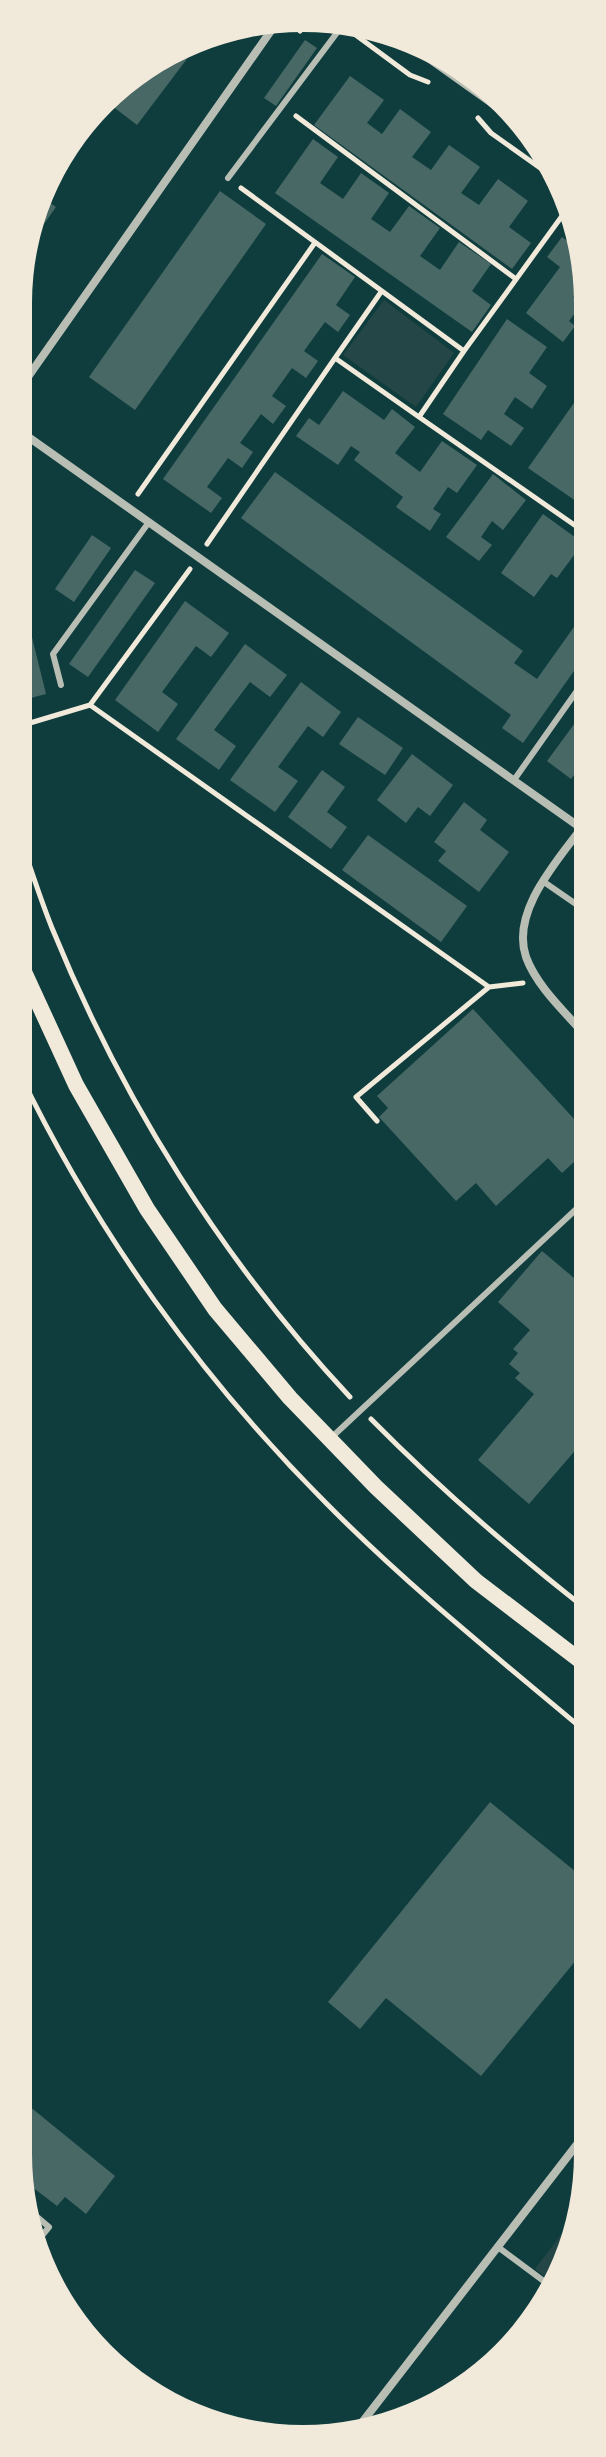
<svg xmlns="http://www.w3.org/2000/svg" width="606" height="2457" font-family="'DM Sans',sans-serif">
  <style>
    .green { fill: #244646 }
    .building { fill: #486865 }
    .lines { fill: none; stroke-linecap: round; stroke-linejoin: round }
    .path { stroke: #f1e9da; stroke-width: 5 }
    .service { stroke: #b8beb3; stroke-width: 6 }
    .minor { stroke: #b8beb3; stroke-width: 8 }
    .tertiary { stroke: #b8beb3; stroke-width: 14 }
    .secondary { stroke: #f1e9da; stroke-width: 16 }
  </style>
  <rect width="100%" height="100%" fill="#0f3d3e"/>
  <path class="green" d="M384 300 454 353 416 407 343 355Z
    M579 2211 554 2283 535 2269Z"/>
  <path class="building" d="M305 40 317 48 276 106 264 98Z
    M199 43 137 125 107 102 130 77Z
    M350 76 384 100 367 123 382 134 400 109 431 132 412 157 431 170 449 145 480 167 461 193 479 205 498 179 528 201 509 227 531 243 512 269 314 125Z
    M313 139 338 157 320 183 343 199 361 173 389 193 371 219 390 232 409 206 440 228 420 256 440 270 459 242 491 264 472 291 491 305 472 332 275 193Z
    M220 191 266 224 135 410 89 377Z
    M43 198 56 207 27 248Z
    M562 237 581 251 586 266V289L582 286 573 297 582 304 569 321 575 326 563 342 526 313 560 267 547 257Z
    M322 254 355 277 336 305 350 315 338 332 325 322 304 351 318 361 306 378 292 368 272 396 286 406 273 424 261 414 240 443 253 452 242 468 228 458 207 487 222 498 211 513 163 479Z
    M507 319 547 347 529 373 547 386 532 409 515 397 504 414 524 428 511 446 488 430 481 440 443 414Z
    M586 386V508L528 468Z
    M343 391 384 420 392 409 415 427 395 453 420 472 442 441 477 465 457 493 448 487 433 509 441 514 430 531 396 507 403 497 354 460 360 452 351 446 338 465 296 436 309 418 319 425Z
    M275 472 523 651 514 663 537 679 586 610V654L523 743 502 728 511 715 241 518Z
    M493 474 526 500 503 530 492 521 481 537 492 545 479 561 446 537Z
    M543 514 583 543 557 578 551 574 534 597 501 573Z
    M92 535 111 548 74 602 55 589Z
    M135 570 155 583 88 677 69 664Z
    M185 601 229 633 211 657 196 646 162 692 178 704 158 732 115 700Z
    M25 609 46 694 23 700 20 685V611Z
    M245 644 287 675 270 697 250 682 214 730 236 746 219 770 176 739Z
    M301 682 341 712 323 737 308 726 278 767 298 781 275 812 230 780Z
    M586 708V759L571 779 547 761Z
    M358 717 403 748 385 775 339 744Z
    M412 754 453 785 430 816 418 807 406 823 377 800Z
    M322 770 345 787 327 812 347 827 331 849 288 817Z
    M464 802 487 820 480 830 509 852 479 892 438 861 446 851 434 842Z
    M368 835 467 906 441 942 342 870Z
    M473 1009 586 1132V1151L562 1173 548 1158 496 1206 476 1183 456 1201 379 1117 388 1108 377 1096Z
    M542 1251 574 1278 586 1265V1438L529 1504 478 1460 534 1394 515 1378 520 1373 509 1364 518 1353 513 1349 530 1330 498 1302Z
    M490 1802 586 1880V1948L481 2076 386 1998 360 2029 328 2002Z
    M18 2097 115 2176 86 2214 65 2197 57 2206 23 2180 18 2154Z"/>
  <g class="lines">
    <path class="path" d="M300 31 308 23
      M353 33 410 75 428 82
      M296 116 516 279
      M478 118 491 133 560 182
      M241 188 464 351
      M335 358 381 292
      M419 417 586 533
      M138 494 314 244
      M207 544 335 358 419 417 464 351 562 216
      M90 705 190 569
      M20 726 90 705 489 987 523 983
      M20 837C30 867 40 898 52 928 122 1100 223 1261 350 1397
      M19 1072C96 1232 202 1379 327 1504 408 1586 498 1658 586 1732
      M377 1121 356 1097 489 987
      M371 1419C438 1487 511 1550 586 1609"/>
    <path class="service" d="M228 178 345 22
      M61 685 53 654 149 522
      M514 780 586 678
      M544 882 586 911
      M332 1437 586 1200
      M29 2210 49 2227 36 2243
      M498 2247 553 2288"/>
    <path class="minor" d="M20 391 23 384 275 25
      M20 423 27 436 581 828
      M586 1036C566 1013 537 987 526 957 510 910 560 858 586 822
      M357 2429 585 2134"/>
    <path class="tertiary" d="M411 42 515 116"/>
    <path class="secondary" d="M20 963 76 1085 147 1209 215 1309 290 1398 376 1487 476 1581 586 1665"/>
  </g>
  <path d="M0 0H606V2457H0ZM303 32H303A271 271 0 0 1 574 303V2154A271 271 0 0 1 303 2425H303A271 271 0 0 1 32 2154V303A271 271 0 0 1 303 32Z" fill="#f1e9da" fill-rule="evenodd"/>
</svg>
